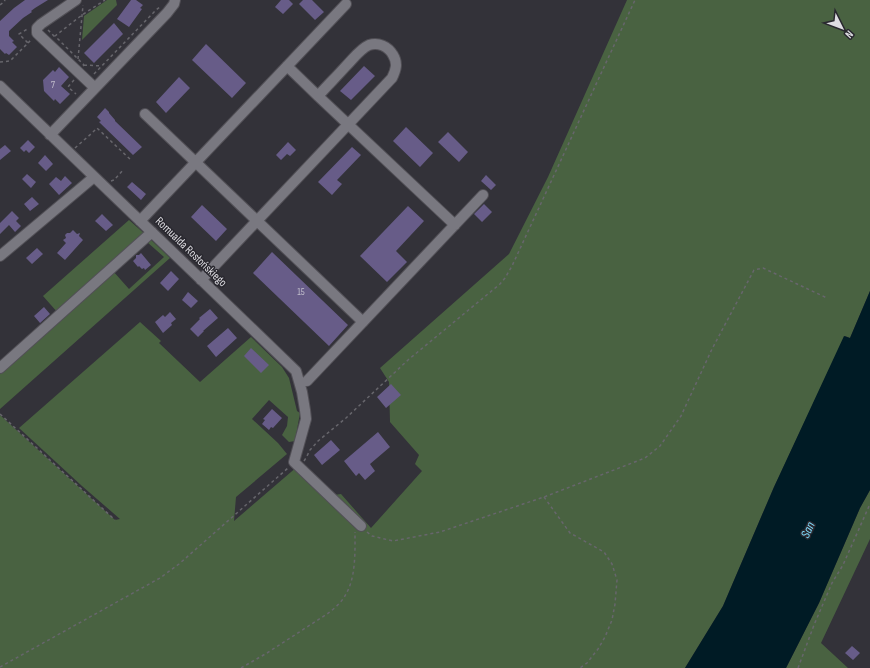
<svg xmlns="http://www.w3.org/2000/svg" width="870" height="668" font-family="'Sofia Sans Condensed',sans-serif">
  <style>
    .green { fill: #496241 }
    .water { fill: #001b25 }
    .building { fill: #675c88 }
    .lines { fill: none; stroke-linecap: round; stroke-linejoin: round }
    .minor-casing { stroke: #525056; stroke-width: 12 }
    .path { stroke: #67666c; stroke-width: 1.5; stroke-dasharray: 3 3; stroke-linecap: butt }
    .minor { stroke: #797880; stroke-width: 10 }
    .labels { text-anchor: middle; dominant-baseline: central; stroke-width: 3; stroke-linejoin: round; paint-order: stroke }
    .number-label { font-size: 10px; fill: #c0bdcc }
    .street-label { font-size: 12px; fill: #dedde2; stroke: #29282f }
    .water-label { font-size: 13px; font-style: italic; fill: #7fdbfb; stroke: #29282f }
  </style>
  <rect width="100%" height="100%" fill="#333239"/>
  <path class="green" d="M107 0H116L117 5 82 40 84 16Z
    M627 0H870V291L850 338 845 336 774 487 723 606 685 668H0V415L115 520 120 519 82 486 19 428 140 322 161 341 159 343 200 382 251 337 282 367 289 378 297 411 300 413 295 441 289 442 282 435 287 426 288 417 269 400 252 419 278 443 287 454 236 497 234 521 298 466 334 495 341 494 371 528 422 471 415 464 419 455 390 422 389 382 380 368 509 254 548 177Z
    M129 220 146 235 58 313 43 296Z
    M150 239 170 258 0 409V372L113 271 129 289 164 257 147 242Z
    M870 490V539L821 643 848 668H786L819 603 860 508Z"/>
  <path class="water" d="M870 291V490L860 508 819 603 786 668H685L723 606 774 487 844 336 850 338Z"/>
  <path class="building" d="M25 0H48L35 8 31 11 32 12 23 18 9 31V36L14 41 12 42 17 47 9 55 6 53 5 54 0 49V21L14 8Z
    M131 0H136L143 5 140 8 142 9 129 27 117 19Z
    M281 0H289L293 4 283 14 275 7Z
    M303 0H312L324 12 315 20 299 4Z
    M114 23 123 34 94 63 84 53Z
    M206 44 246 83 232 98 192 60Z
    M364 66 375 76 351 100 340 91Z
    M59 67 69 77 61 86 70 94 60 104 55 99 54 101 44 91 43 80 53 70 55 72Z
    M179 77 190 88 166 113 156 102Z
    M105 108 109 112V113L115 120V121L142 147 133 155 99 122 101 121 97 117Z
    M406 127 433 153 420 167 393 141Z
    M448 132 468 152 459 162 438 142Z
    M28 140 35 147 29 153 26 150 24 152 20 148Z
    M288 142 296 150 290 156 287 154 281 160 276 155Z
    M5 145 11 151 0 160V149Z
    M352 147 361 155 337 180 342 184 332 195 318 182Z
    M45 155 53 164 46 171 38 163Z
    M27 174 36 182 31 188 22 179Z
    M486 175 496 185 491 190 481 181Z
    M65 176 72 183 59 195 49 184 56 177 61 181Z
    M132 182 146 194 141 200 127 187Z
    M32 197 39 204 30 211 24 204Z
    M484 204 492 212 482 222 474 214Z
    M202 205 227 229 216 241 191 217Z
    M408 206 424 221 396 251 407 262 387 282 360 256Z
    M12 211 19 218 16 221 21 226 15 232 9 225 0 234V223Z
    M102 214 113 225 106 231 95 221Z
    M73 230 77 234 80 233 79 236 83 240 65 260 57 253 66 243 63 240 66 238 65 235 67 233H70Z
    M37 248 43 254 32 264 26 258Z
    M272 252 348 325 329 346 253 273Z
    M141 253 151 265 145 270 144 268 142 269 139 266 138 267 133 261 136 258V255H139Z
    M171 271 179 279 168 291 160 283Z
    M188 292 198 301 191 308 182 300Z
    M44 307 50 314 40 323 34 316Z
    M210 309 218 318 203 331H204L198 337 190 329 200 319 199 318Z
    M170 312 176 319 171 323 172 325 163 333 155 322 163 315 165 317Z
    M228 328 237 338 216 357 207 346Z
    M251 348 269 365 261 373 244 356Z
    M391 384 401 395 386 408 377 397Z
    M272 409 282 418 273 428 271 427 269 430 262 424 265 420 263 419Z
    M378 432 390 447 370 464 375 471 365 480 359 473 356 476 344 461Z
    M331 440 340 450 322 465 314 455Z
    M852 646 860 653 853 660 845 653Z"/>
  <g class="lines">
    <g class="minor-casing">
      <path id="minor" d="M76 0 41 24 37 28V33L95 88
        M287 66 318 96 455 225
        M0 86 296 371 302 392 305 410 306 419 294 462 361 526
        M145 114 363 322
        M50 135 167 13 174 4 175 0
        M140 221 346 4
        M0 256 94 177
        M201 280 392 78C396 70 398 63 393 55 388 46 378 42 369 45 360 49 353 59 346 66 337 76 327 86 318 96
        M0 368 152 232
        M307 381 483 195"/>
    </g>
    <path class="path" d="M0 5 4 2 5 0
      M48 30 55 37
      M28 43 31 40
      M78 59 83 5
      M0 62 10 61 28 43 19 34 29 28
      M84 65 102 66
      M83 66 84 65 55 36 82 15 105 0
      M94 74 156 10 160 7
      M74 80 68 87 76 94
      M75 148 92 133 97 128 132 161
      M111 181 114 180 124 169
      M0 414 115 520
      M304 461 306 458 310 450 318 441 346 418 408 360 500 284 505 278 512 266 635 0
      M544 497 570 533 604 552 612 564 617 580 615 604 612 620 605 637 598 649 587 663 580 668
      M367 532 372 536 393 541 440 532 544 497 645 458 660 446 681 416 712 349 754 270 763 268 827 298
      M0 667 160 578 179 564 288 468
      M241 668 267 653 327 614C334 609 342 602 346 594 356 577 355 551 355 532
      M798 668 814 625 832 583 843 565 870 504"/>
    <use href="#minor" class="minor"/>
  </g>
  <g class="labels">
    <g class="number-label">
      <text x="53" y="85">7</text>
      <text x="301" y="292">15</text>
    </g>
    <g class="street-label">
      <text transform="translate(191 252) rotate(44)">Romualda Rosłońskiego</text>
    </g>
    <g class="water-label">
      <text transform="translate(808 530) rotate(-66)">San</text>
    </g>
  </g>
  <g transform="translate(842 28) rotate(132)" stroke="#29282f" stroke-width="3" paint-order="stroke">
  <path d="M0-3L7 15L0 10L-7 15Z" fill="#dedde2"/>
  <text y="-6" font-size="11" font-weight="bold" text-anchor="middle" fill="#dedde2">N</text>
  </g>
</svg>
